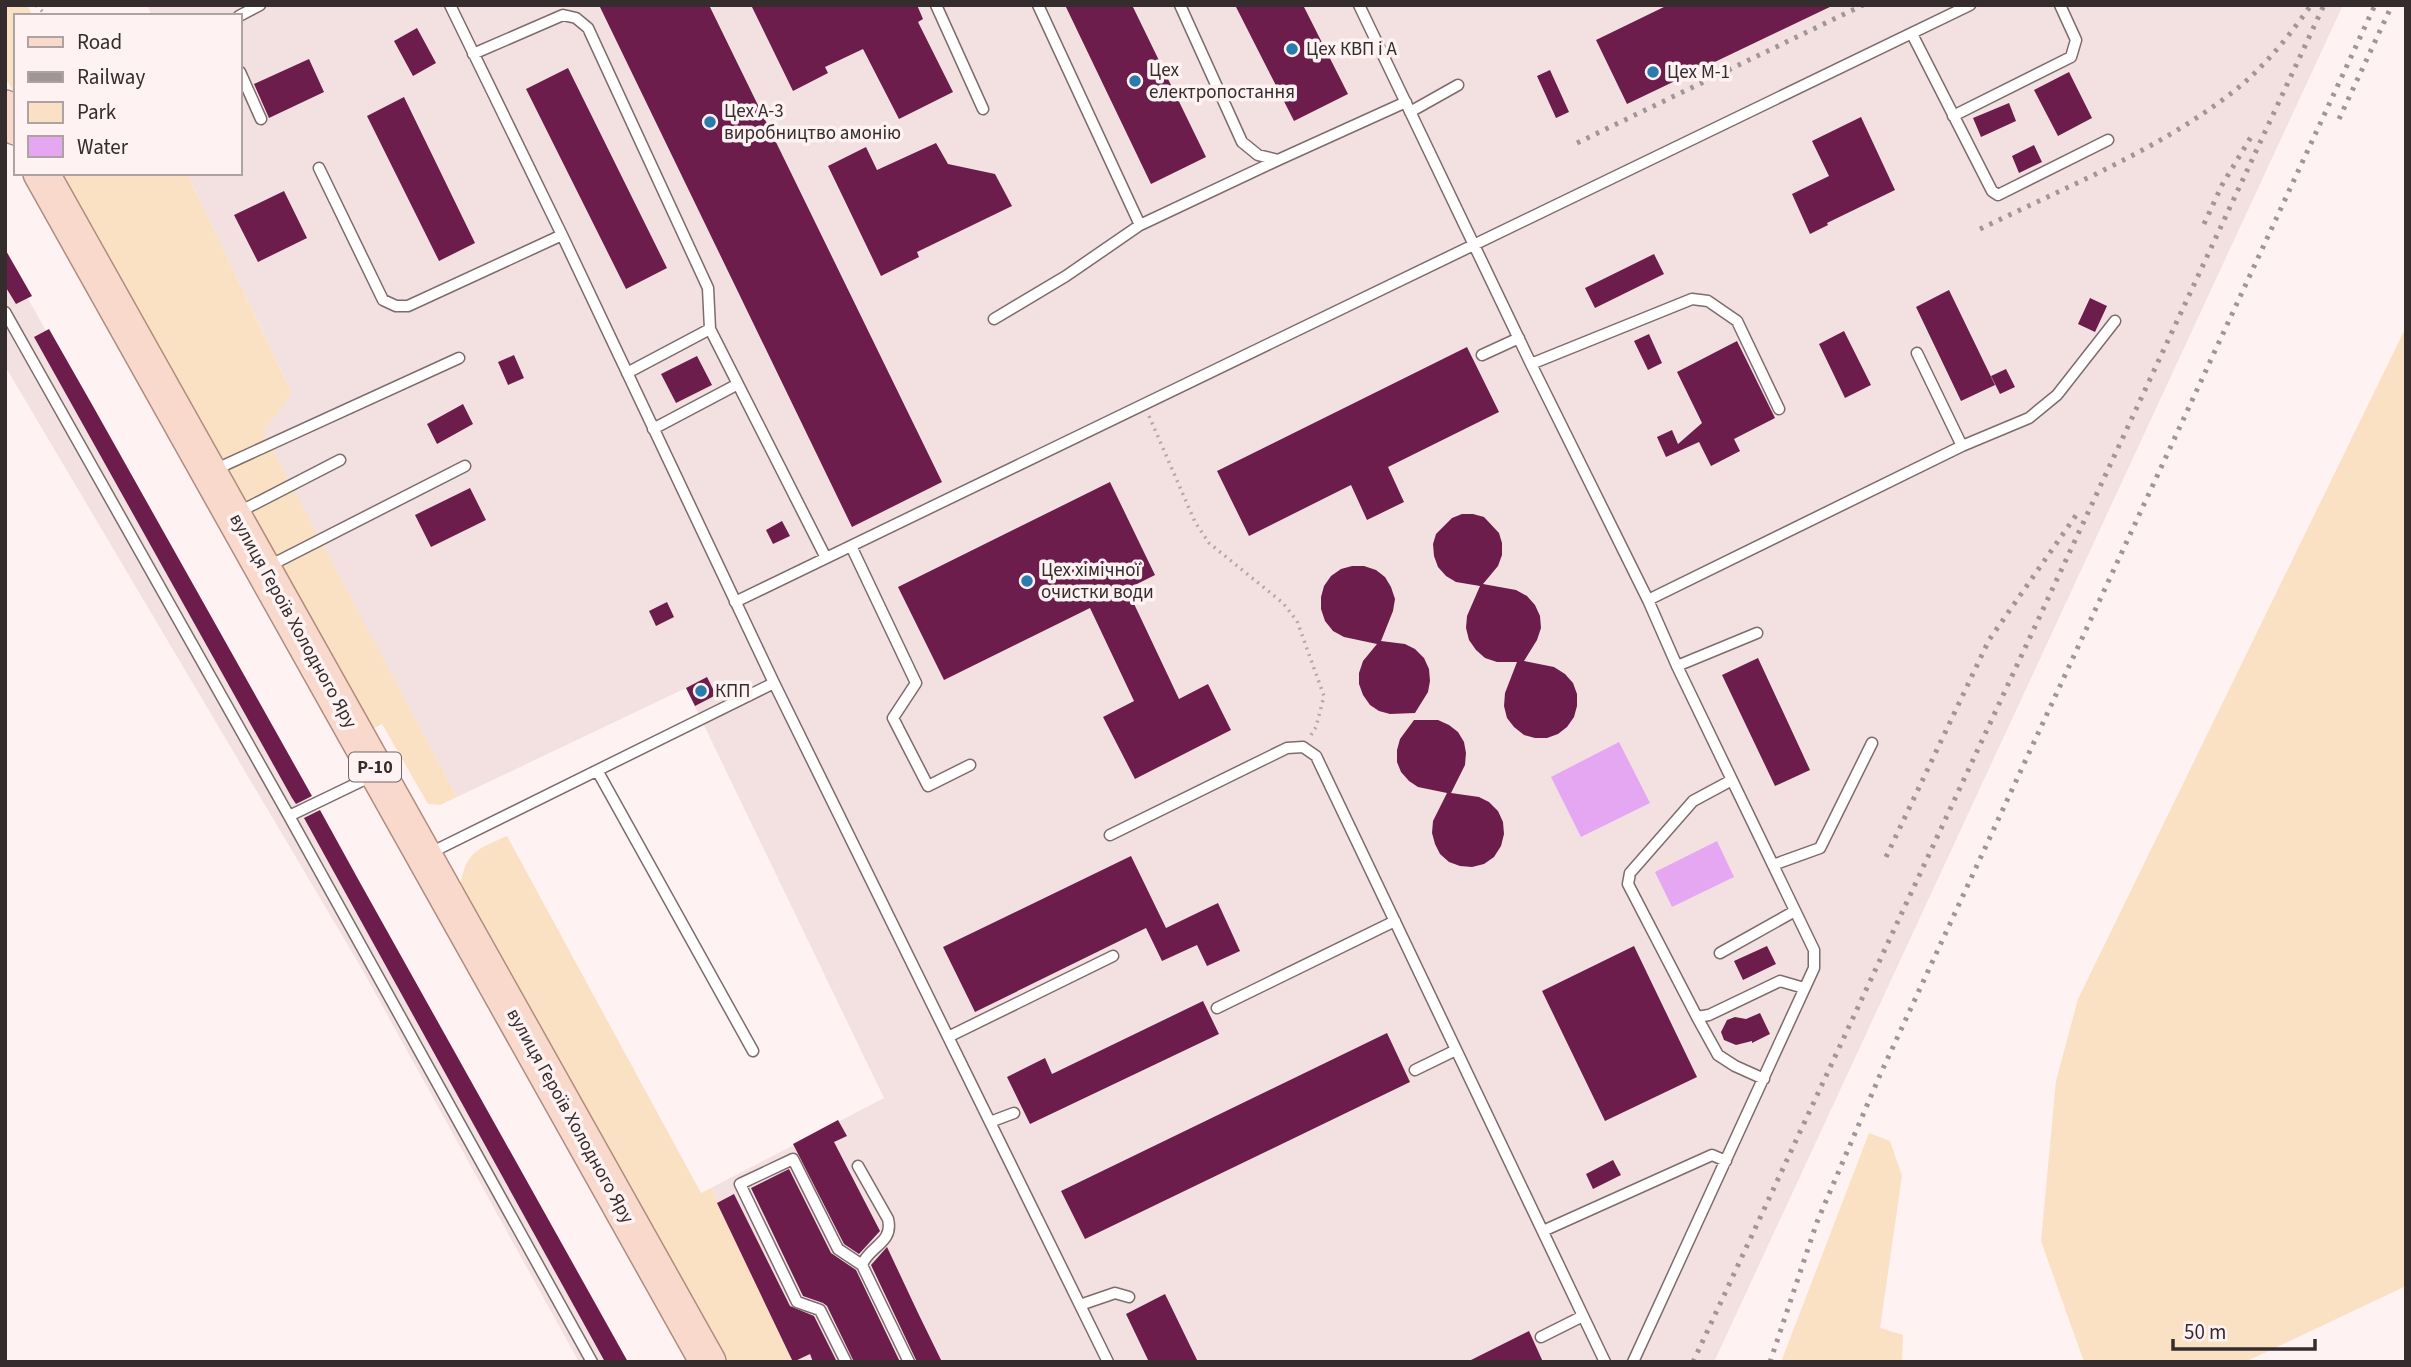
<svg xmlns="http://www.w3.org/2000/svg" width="2411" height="1367" font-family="'Source Sans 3',sans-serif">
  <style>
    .built { fill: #f3e1e2 }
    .green { fill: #fbe1c4 }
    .water { fill: #e6a7f2 }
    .building { fill: #6c1d4b }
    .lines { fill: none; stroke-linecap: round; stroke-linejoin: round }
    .lane-casing { stroke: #7e6c6c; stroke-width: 13 }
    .primary-casing { stroke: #b08c7e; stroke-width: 38 }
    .path { stroke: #b2a8a8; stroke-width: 3.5; stroke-dasharray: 2 5; stroke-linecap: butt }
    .lane { stroke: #fff; stroke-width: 10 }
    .primary { stroke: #f8d9cb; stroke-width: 35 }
    .rail { stroke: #a09697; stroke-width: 5; stroke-dasharray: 3.5 7; stroke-linecap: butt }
    .poi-dot { fill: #297cac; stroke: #fef2f2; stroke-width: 2.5 }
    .labels { text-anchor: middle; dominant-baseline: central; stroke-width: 7; stroke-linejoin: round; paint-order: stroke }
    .shield { fill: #fef2f2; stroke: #716768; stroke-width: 2 }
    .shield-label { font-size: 18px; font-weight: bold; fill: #342c2d }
    .poi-label { font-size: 19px; fill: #342c2d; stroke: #fef2f2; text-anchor: start }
    .street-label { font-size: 19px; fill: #342c2d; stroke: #fef2f2 }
  </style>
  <rect width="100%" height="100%" fill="#fef2f2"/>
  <path class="built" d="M147 5H2343L1714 1362H793L711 1188 884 1098 686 688 457 797 262 432 292 393 187 173H240V16H152Z
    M5 258 628 1362H579L362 969 5 366Z"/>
  <path class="green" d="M5 5H27L33 16H16V96L5 77Z
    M59 173H187L292 393 263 432 457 797 440 805 428 804 382 724 369 731Z
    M2406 327V1286L2245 1362H2084L2041 1241 2056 1081 2078 999Z
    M507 836 701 1193 711 1188 793 1362H728L460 887C466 851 476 850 507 836Z
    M1869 1133 1890 1141 1902 1176 1880 1328 1903 1335 1902 1362H1781Z"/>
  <path class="water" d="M1619 742 1650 803 1581 837 1551 777Z
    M1717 841 1734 877 1672 907 1655 872Z"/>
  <path class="building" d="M599 5H709L942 482 852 527Z
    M751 5H917L923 19 918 22 953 92 899 119 863 49 825 67 828 73 793 91Z
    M1065 5H1132L1206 157 1151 184Z
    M1235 5H1303L1348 94 1294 121Z
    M1668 5H1834L1627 104 1596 40Z
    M417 28 436 63 413 76 394 41Z
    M309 59 324 92 269 118 254 84Z
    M568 68 667 268 626 289 526 89Z
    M1550 70 1569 112 1556 118 1537 76Z
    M2069 72 2092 118 2058 136 2034 90Z
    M404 97 475 243 439 261 367 116Z
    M2009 103 2016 121 1981 137 1973 118Z
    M1861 117 1895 190 1827 223 1828 225 1810 234 1792 194 1829 176 1812 141Z
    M936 143 948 164 995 174 1012 206 917 252 919 257 881 276 828 166 866 147 877 170Z
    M2034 145 2042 162 2019 173 2012 156Z
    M284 191 307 238 258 262 234 215Z
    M5 249 32 296 16 304 5 286Z
    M1654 254 1664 274 1595 308 1585 288Z
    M1949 290 1995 385 1961 401 1916 307Z
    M2090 298 2107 306 2095 332 2078 324Z
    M49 329 94 408 312 796 296 804 292 798 34 337Z
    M1844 331 1871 385 1845 398 1819 344Z
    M1649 334 1662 363 1648 370 1634 341Z
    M1737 341 1775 418 1734 439 1740 451 1711 466 1699 442 1666 457 1657 437 1672 430 1678 444 1702 423 1677 372Z
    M1467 347 1499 412 1388 467 1404 502 1367 520 1351 485 1249 536 1217 471Z
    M514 355 524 378 508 385 498 362Z
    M697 356 712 385 676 403 661 374Z
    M2006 369 2015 387 2000 394 1991 376Z
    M463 404 473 424 437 444 427 424Z
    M1110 482 1155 575 1127 589 1171 682 1179 699 1208 684 1231 730 1135 779 1103 717 1134 701 1090 608 944 680 898 587Z
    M470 488 486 520 431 547 415 515Z
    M1462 514H1473L1484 517 1499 533 1502 543V555L1498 566 1483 584 1516 590 1527 596 1535 605 1540 616 1541 628 1537 640 1524 661 1554 667 1565 674 1573 683 1577 694V706L1574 717 1567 727 1558 734 1547 738H1535L1524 735 1514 727 1507 718 1504 706 1505 693 1517 662H1497L1485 658 1476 650 1469 640 1466 628 1467 616 1480 586 1456 582 1446 576 1438 567 1434 556 1433 544 1436 534 1452 518Z
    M782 521 790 536 773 544 766 530Z
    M1352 566H1364L1376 570 1385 577 1391 587 1395 599 1393 611 1381 641 1405 644 1415 649 1424 658 1429 669 1430 681 1428 692 1415 713 1390 714 1379 711 1370 705 1363 695 1359 684V673L1363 661 1377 644 1344 637 1333 631 1325 621 1321 609V597L1324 586 1331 576 1341 569Z
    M667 602 674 617 656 626 649 611Z
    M1758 658 1810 770 1775 786 1722 675Z
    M707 677 716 695 695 706 686 688Z
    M1414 720H1438L1449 725 1458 732 1464 742 1466 753 1465 765 1451 793 1479 797 1489 802 1498 811 1503 822 1504 834 1501 846 1494 857 1484 864 1472 867 1460 866 1449 862 1440 854 1435 844 1432 833 1433 821 1447 793 1418 787 1409 781 1401 772 1397 762V750L1400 739Z
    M320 810 358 879 628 1362H605L304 818Z
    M1131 856 1166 928 1218 903 1240 951 1207 966 1197 945 1162 961 1146 928 975 1012 943 947Z
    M1634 946 1697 1077 1605 1121 1542 991Z
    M1767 946 1776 964 1743 980 1734 961Z
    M1203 1001 1219 1034 1030 1124 1007 1077 1045 1058 1052 1074Z
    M1760 1013 1770 1034 1752 1043V1041L1736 1045 1724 1040 1721 1032 1727 1020 1735 1017 1746 1019Z
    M1387 1033 1410 1082 1085 1239 1061 1191Z
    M838 1120 847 1136 834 1142 880 1231 859 1254 844 1244 793 1144Z
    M1613 1160 1621 1175 1593 1189 1586 1174Z
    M789 1169 831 1253 856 1270 900 1362H854L827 1306 823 1303 803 1296 751 1188Z
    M734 1194 790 1306 814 1316 837 1362H813L810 1354 793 1362 717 1203Z
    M887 1247 919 1315 942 1362H917L871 1265Z
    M1165 1294 1198 1362H1149L1126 1314Z
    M1529 1331 1543 1362H1467Z"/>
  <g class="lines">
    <g class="lane-casing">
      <path id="lane" d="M450 5 562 235 774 683 1108 1362
        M936 5 983 109
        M1038 5 1140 225
        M1180 5 1242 142 1258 155 1278 160 1406 102
        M1359 5 1531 364 1648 600 1677 666 1814 950V968L1633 1362
        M239 16 260 5
        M1912 34 1992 191 1998 195 2108 140
        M473 54 563 15 576 18 588 28 708 288 710 329 826 558
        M240 72 261 119
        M1410 112 1458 85
        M1953 116 2071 57 2076 40 2060 5
        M319 168 383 300 396 306H408L562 235
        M5 312 289 816
        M994 319 1066 276 1140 225 1278 160
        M1917 353 1962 446
        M1482 355 1519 338
        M1531 364 1692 299 1708 301 1737 321 1779 409
        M627 373 710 329
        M653 429 738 384
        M214 470 459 358
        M237 513 340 460
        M851 546 916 683 893 718 928 786 970 765
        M267 567 465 466
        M1648 600 1962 446 2029 418 2057 395 2115 321
        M735 602 1970 5
        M1677 666 1757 633
        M598 772 753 1051
        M372 776 289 816 592 1362
        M1732 780 1693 801 1630 873 1628 884 1697 1017 1709 1015 1780 981 1804 988
        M1110 835 1287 748 1303 747 1316 756 1605 1362
        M428 854 774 683
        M1773 865 1820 848 1872 743
        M1720 953 1795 911
        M1217 1008 1395 921
        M1697 1017 1718 1055 1735 1066 1764 1079
        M948 1037 1113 956
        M1415 1070 1456 1050
        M990 1122 1014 1113
        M858 1166 888 1219C894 1243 869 1246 862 1265
        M1543 1231 1712 1155 1726 1161
        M1080 1305 1115 1293 1129 1297
        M1541 1337 1583 1316
        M846 1362 820 1310 797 1302 740 1184 793 1159 838 1249 862 1265 909 1362"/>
    </g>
    <g class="primary-casing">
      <path id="primary" d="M5 108 16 127
        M41 173 708 1362"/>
    </g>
    <path class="path" d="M36 5 47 16
      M1149 416 1195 522 1209 543 1283 603 1297 621 1324 696 1316 727 1311 735"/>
    <use href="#lane" class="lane"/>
    <use href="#primary" class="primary"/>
    <path class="rail" d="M2339 119 2392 5
      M1577 143 1863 5
      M2204 224 2222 185 2254 132
      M1980 229C2064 188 2154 152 2229 95 2261 71 2288 38 2311 5
      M1886 857 1989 640 2079 511
      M1693 1362 2324 5
      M1770 1362 1817 1222 1880 1075 2375 5"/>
  </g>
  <g class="poi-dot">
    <circle cx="1292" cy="49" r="7"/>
    <circle cx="1653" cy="72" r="7"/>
    <circle cx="1135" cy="81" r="7"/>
    <circle cx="710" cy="122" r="7"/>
    <circle cx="1027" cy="581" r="7"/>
    <circle cx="701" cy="691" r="7"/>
  </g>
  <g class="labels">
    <rect class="shield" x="349" y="752.5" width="52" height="29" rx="5"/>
    <g class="shield-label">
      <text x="375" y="767">Р-10</text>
    </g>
    <g class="poi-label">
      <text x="1306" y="49">Цех КВП і А</text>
      <text x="1149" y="70">Цех<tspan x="1149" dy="22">електропостання</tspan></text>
      <text x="1667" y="72">Цех М-1</text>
      <text x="724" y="111">Цех А-3<tspan x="724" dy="22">виробництво амонію</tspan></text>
      <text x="1041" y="570">Цех хімічної<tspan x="1041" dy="22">очистки води</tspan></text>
      <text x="715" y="691">КПП</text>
    </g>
    <g class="street-label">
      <text transform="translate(293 621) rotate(61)">вулиця Героїв Холодного Яру</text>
      <text transform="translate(570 1116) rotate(61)">вулиця Героїв Холодного Яру</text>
    </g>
  </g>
  <rect width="2411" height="1367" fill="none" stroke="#342c2d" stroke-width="14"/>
  <rect x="14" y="14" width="228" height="161" fill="#fef2f2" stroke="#ada3a3" stroke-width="2"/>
  <rect x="28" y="37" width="35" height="10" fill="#f8d9cb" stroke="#ada3a3" stroke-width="2"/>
  <text x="77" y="49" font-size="21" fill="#342c2d">Road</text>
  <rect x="28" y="72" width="35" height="10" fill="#a09697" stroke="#ada3a3" stroke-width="2"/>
  <text x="77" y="84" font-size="21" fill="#342c2d">Railway</text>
  <rect x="28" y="102" width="35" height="21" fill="#fbe1c4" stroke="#ada3a3" stroke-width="2"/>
  <text x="77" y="119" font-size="21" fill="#342c2d">Park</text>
  <rect x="28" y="136" width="35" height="21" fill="#e6a7f2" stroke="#ada3a3" stroke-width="2"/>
  <text x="77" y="154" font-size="21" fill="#342c2d">Water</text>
  <path d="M2173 1339v10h142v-10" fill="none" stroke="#342c2d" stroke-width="3.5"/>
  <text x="2184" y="1339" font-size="21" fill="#342c2d" stroke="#fef2f2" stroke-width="5" paint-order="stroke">50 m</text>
</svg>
